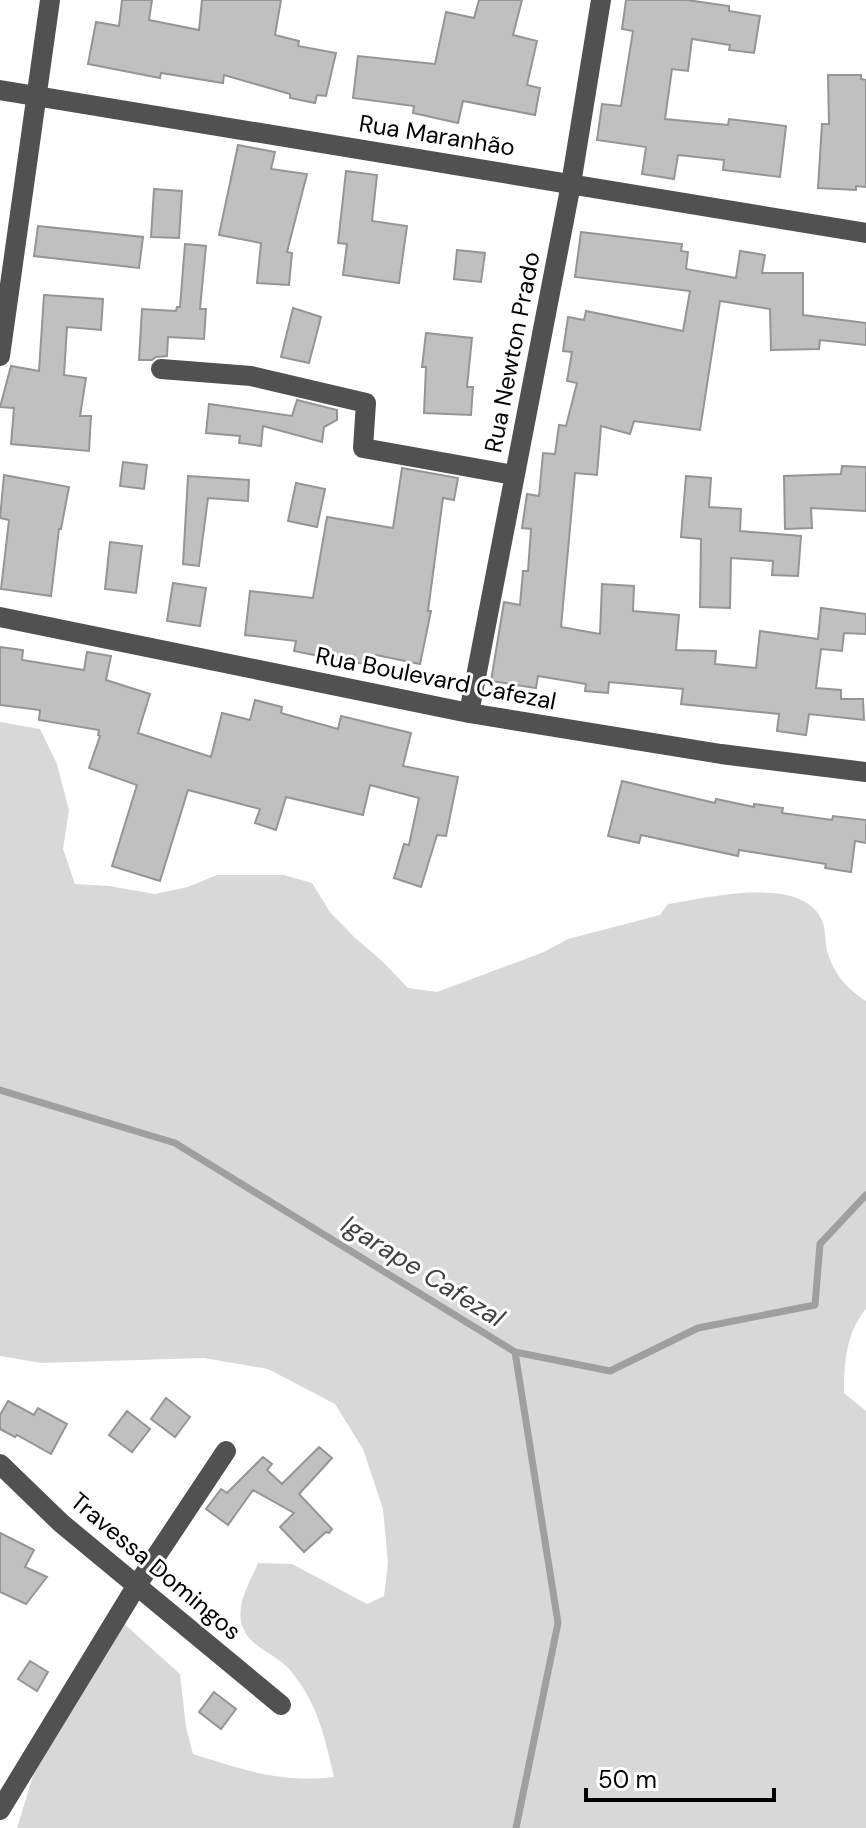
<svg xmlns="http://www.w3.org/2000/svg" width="866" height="1828" font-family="'DM Sans',sans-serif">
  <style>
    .green { fill: #d8d8d8 }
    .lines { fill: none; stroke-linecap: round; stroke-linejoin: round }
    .stream { stroke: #9f9f9f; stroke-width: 7 }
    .building { fill: #c0c0c0; stroke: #959595; stroke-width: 2 }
    .minor { stroke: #515151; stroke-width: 20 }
    .labels { text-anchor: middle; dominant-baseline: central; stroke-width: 6; stroke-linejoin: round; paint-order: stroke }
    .street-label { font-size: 24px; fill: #000; stroke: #fff }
    .water-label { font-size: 26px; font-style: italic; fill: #404040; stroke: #fff }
  </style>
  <rect width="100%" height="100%" fill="#fff"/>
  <path class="green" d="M0 722 40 729 57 764 69 810 63 849 75 884 109 886 155 894 188 887 217 875H284L312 883 330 912 354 937 381 960 408 988 437 992 544 952 568 939 660 915 668 904C707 898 806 873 823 923 826 933 825 944 828 954 834 974 848 990 866 1001V1309C846 1332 844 1364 844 1393L866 1411V1828H17L36 1766 121 1621 180 1674 186 1727 193 1754C244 1770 280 1783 334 1777 324 1735 318 1703 289 1669 276 1654 251 1648 243 1628 234 1607 250 1582 258 1563L292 1564 367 1604 384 1596 388 1563 383 1509 363 1449 335 1404 268 1369 204 1358 41 1363 0 1356Z"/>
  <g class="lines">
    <path class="stream" d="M0 1090 175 1143 515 1352 558 1623 516 1828
      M515 1352 610 1371 698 1328 815 1305 820 1244 866 1195"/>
  </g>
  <path class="building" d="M122 0H152L149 20 199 30 202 0H281L275 35 299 41 298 46 336 53 326 96 317 95 315 103 290 98V94L224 75 223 83 161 73 160 78 88 64 96 22 119 26Z
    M479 0H522L513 35 537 41 527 85 540 88 535 115 463 101 458 123 413 113 414 106 353 98 358 56 435 64 446 12 474 18Z
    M626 0H687L729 6V11L760 16 754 53 729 50 730 45 692 39 688 71 672 69 665 119 728 125 729 119 786 126 780 177 723 170 724 160 678 155 674 179 642 174 646 147 597 140 602 104 621 106 633 31 622 29Z
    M828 75H861V79L866 80V187L856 186V190L818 188 822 124H829Z
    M238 145 275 152 271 169 307 174 287 252 292 253 289 285 257 283 261 243 219 235Z
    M346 171 377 175 372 221 407 226 399 283 343 275 347 244 338 243Z
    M154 189 182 191 179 238 151 237Z
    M38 226 143 237 139 268 34 256Z
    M581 232 682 244 681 251 688 252 686 269 736 278 740 251 765 255 762 273H803V315L866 323V345L820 340 819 349 771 350 770 309 720 301 700 430 634 421 630 434 601 426 597 475 575 473 561 627 600 634 602 584 634 586 633 611 679 615 676 650 716 651 715 664 756 668 760 631 818 639 821 608 866 614V634L844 633 842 651 821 649 816 688 841 690V699H863L864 720 809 714 806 735 777 731 779 714 681 704 683 689 609 682 608 693 585 691 586 684 538 676 536 688 491 681 504 602 520 605 523 571H528L531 529 522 528 527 494 539 496 543 453 555 454 559 425 566 426 577 383 567 381 572 352 563 351 568 317 584 320 586 311 683 331 690 291 575 277Z
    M185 244 206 246 200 309H206L204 339 168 337 167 356 156 357 152 360H139L142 309 176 311 177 307H180Z
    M457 250 485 253 481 282 454 279Z
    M44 295 103 299 101 330 67 327 64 375 86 378 80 416H91L89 451 11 444 14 408 0 407 11 366 39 371Z
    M293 308 321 317 309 363 281 357Z
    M426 333 472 338 467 387H473L471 415 424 413 426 367H422Z
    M297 400 337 410V420L324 427 322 442 263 426 261 446 239 443 240 436 206 433 209 404 292 416Z
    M123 462 147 465 144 489 120 486Z
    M842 466 866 467V511L811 508 812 528 785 529 784 476 841 474Z
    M402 468 458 478 454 500 443 498 428 611H431L420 664 376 655 375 665 349 662 294 651 296 641 245 635 250 591 313 598 327 517 393 528Z
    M4 475 69 487 61 529H59L51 596 1 589 9 520 0 518Z
    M188 476 249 480 248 501 208 498 199 566 183 564Z
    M686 476 711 478 709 507 741 509 740 531 801 536 798 576 772 575 773 561 731 558 730 608 700 607 701 539 681 537Z
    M296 483 325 489 317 527 288 521Z
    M110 542 142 546 136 593 105 589Z
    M173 583 206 588 200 626 167 621Z
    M0 647 23 650 22 660 84 670 87 652 111 656 106 680 150 694 138 733 211 757 222 713 250 720 255 700 282 707 281 713 338 729 341 716 411 733 403 766 458 777 446 836 437 835 421 887 394 878 404 844 409 845 419 798 370 785 363 815 286 797 276 830 255 823 260 809 188 790 160 881 112 866 137 785 89 768 100 736 98 735 99 730 39 720 40 710 0 705Z
    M622 781 715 803 716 799 754 807V804L783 808 782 813 832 820 833 816 866 820V843L855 841 851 872 825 868 826 864 739 850 738 856 641 835 639 843 608 836Z
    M166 1398 190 1417 175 1437 151 1419Z
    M8 1401 34 1415 38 1408 67 1424 51 1454 17 1435 15 1437 0 1429V1415Z
    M127 1411 150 1429 132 1452 109 1435Z
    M319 1447 332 1458 299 1494 332 1529 329 1533 326 1532 304 1552 280 1527 294 1513 253 1490 228 1525 206 1509 221 1489 227 1493 263 1457 272 1464 267 1470 282 1484Z
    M0 1533 34 1550 25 1567 47 1577 26 1604 0 1592Z
    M30 1661 48 1672 37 1691 18 1679Z
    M214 1692 236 1709 221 1729 199 1712Z"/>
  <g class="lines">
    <path class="minor" d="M0 90 866 233
      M0 356 50 0
      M161 369 251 376 366 403 363 448 514 475
      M0 617 469 713 721 754 866 772
      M469 713 571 184 601 0
      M0 1464 61 1523 281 1705
      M0 1810 137 1585 226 1451"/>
  </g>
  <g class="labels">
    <g class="street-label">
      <text transform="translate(437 135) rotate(9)">Rua Maranhão</text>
      <text transform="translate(512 352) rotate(-79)">Rua Newton Prado</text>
      <text transform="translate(436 678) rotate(11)">Rua Boulevard Cafezal</text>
      <text transform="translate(156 1566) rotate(40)">Travessa Domingos</text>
    </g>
    <g class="water-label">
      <text transform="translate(423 1271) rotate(32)">Igarape Cafezal</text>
    </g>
  </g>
  <path d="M586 1788v12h188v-12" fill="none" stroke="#000000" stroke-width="4"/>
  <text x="598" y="1788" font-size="24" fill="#000000" stroke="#ffffff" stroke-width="6" paint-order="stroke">50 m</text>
</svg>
